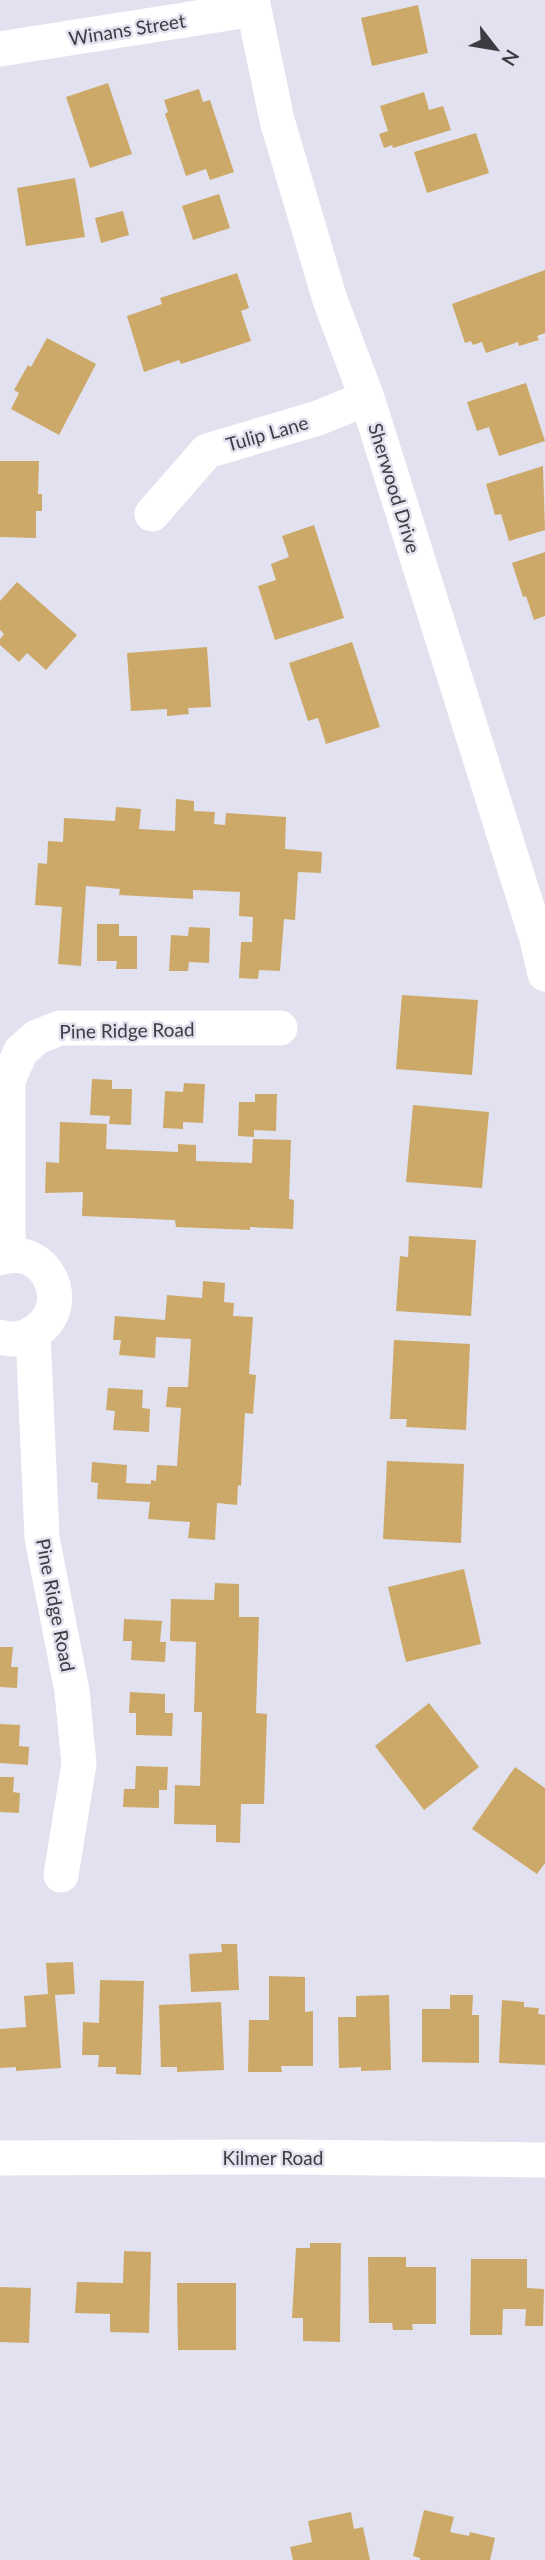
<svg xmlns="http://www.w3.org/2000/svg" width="545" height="2560" font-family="Lato,sans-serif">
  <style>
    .building { fill: #cca968 }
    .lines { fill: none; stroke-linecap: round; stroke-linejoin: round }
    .minor { stroke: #fff; stroke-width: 35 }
    .labels { text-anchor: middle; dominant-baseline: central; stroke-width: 5; stroke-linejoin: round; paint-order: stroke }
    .street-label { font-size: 19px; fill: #3c3c42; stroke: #e2e1ef }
  </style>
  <rect width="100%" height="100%" fill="#e2e1ef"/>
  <path class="building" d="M418 5 428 53 372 66 361 18Z
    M108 83 132 154 90 168 66 97Z
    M199 89 203 102 210 100 234 172 210 180 206 169 186 176 165 114 168 112 164 100Z
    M424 92 429 110 443 106 451 130 393 148 392 145 384 148 379 134 388 131 380 106Z
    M476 133 489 173 427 193 414 152Z
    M75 178 85 237 26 246 17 188Z
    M219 194 230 228 193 240 182 206Z
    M123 211 129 235 101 243 95 218Z
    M545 270V333L537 336 539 340 519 346 518 342 486 353 482 342 473 345 471 341 465 343 452 304Z
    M237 273 249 308 241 311 251 341 181 364 179 360 144 372 127 316 162 304 160 298Z
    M47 338 96 364 59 435 11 409 19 393 14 390 28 365 31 367Z
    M526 383 545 441 499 456 489 427 477 431 467 402Z
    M0 461H39L38 494H42V511H36V538L0 537Z
    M543 466 545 530 509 541 501 514 495 515 486 484Z
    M314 525 344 618 275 640 258 586 276 580 271 564 289 557 282 536Z
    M545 552V616L534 620 526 596 523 597 512 563Z
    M17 582 77 635 46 670 27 653 19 662 0 645V639L4 634 0 630V601Z
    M352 642 380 727 326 744 318 718 308 721 289 663Z
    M207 647 211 707 188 708 189 714 167 716V709L131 711 127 653Z
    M176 799 194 801V811L215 812 214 824 225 825 226 813 286 817 285 849 322 852 321 873 298 872 295 920 284 919 280 971 259 970 258 979 239 978 241 942H252L253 917 239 916 240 892 193 890V899L119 895 120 889 86 886 81 966 58 964 62 907 35 905 38 863 47 864 48 841 63 842 64 818 115 821 116 807 141 809 139 829 175 831Z
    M97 924H119V936H137V969H116L117 961H97Z
    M189 927 210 928 209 963 189 962 188 971H169L171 935 188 936Z
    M402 995 478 1000 472 1075 396 1069Z
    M92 1079 112 1080V1089H132L131 1125 109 1124 110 1116 90 1115Z
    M184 1083 205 1084 203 1123 183 1122V1129L163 1128 165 1091 183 1092Z
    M255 1094H277L276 1131 254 1130V1137L238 1136 239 1102H255Z
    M413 1105 489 1112 482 1188 406 1182Z
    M60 1122 107 1124 106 1149 178 1152V1144L196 1145V1161L252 1163 253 1139 291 1140 289 1199 294 1200 293 1229 250 1227V1230L176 1227 175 1220 82 1216 83 1192 45 1193 46 1162 59 1163Z
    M409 1236 476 1240 471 1316 396 1311 400 1256 408 1257Z
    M203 1281 225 1283 224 1302 234 1303 233 1316 253 1317 249 1374 256 1375 253 1414 245 1413 241 1486 238 1485 237 1505 217 1503 215 1540 188 1538 190 1522 148 1519 150 1502 97 1499 98 1483 91 1482 92 1462 127 1465 126 1483 151 1484V1480L156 1481 157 1465 177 1466 181 1408 166 1407 168 1387H188L191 1339 156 1337 155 1358 119 1355 121 1340H113L115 1316 165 1320 167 1295 202 1298Z
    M394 1340 470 1344 466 1430 406 1427 407 1419H390Z
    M108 1388 143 1390 142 1408 150 1409 149 1432 113 1430 115 1411 106 1410Z
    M387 1461 464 1464 461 1543 383 1539Z
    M464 1569 481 1644 406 1662 388 1587Z
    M215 1583 239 1584V1617H259L256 1713 267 1714 264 1804H241L240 1843 216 1842V1825L174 1824 175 1785 200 1786 202 1712H194L196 1642 170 1641 171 1599 214 1600Z
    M124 1619 162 1621 160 1642H166L165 1662 131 1660 132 1641H123Z
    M0 1647H13L11 1667H18L17 1688 0 1687Z
    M130 1692 165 1694V1713H173L172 1736 136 1735V1713H129Z
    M429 1703 479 1767 424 1810 375 1746Z
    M0 1724 20 1725 19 1746 29 1747 28 1765 0 1763Z
    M136 1766 168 1767 167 1790H159V1808L123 1807 124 1789H135Z
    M515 1767 545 1788V1863L537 1874 472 1829Z
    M0 1777H14L13 1792 20 1793 19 1813 0 1812Z
    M221 1944H237L239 1990 191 1992 189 1954 222 1952Z
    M73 1962 75 1994 55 1995 61 2068 16 2071V2067L0 2068V2029L26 2027 24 1996 48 1994 46 1963Z
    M269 1976 305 1977V2012L313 2011V2066H281L282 2072H248L249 2020H269Z
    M100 1980 144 1981 141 2075 116 2074V2067H98L99 2055H82L83 2022 99 2023Z
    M389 1995 391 2070 361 2071V2067L339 2068 338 2017H356V1996Z
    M450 1995H473L472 2015H479V2063L422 2062V2009H450Z
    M502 2000 524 2002V2007L539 2008 538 2014 545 2015V2065L499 2063Z
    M221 2002 224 2070 177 2072V2067H161L159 2005Z
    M310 2243H341L340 2342 303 2341V2318H292L296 2248H310Z
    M124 2251 151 2252 149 2333 110 2332V2314L75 2313 77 2282 123 2283Z
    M368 2257H406V2267H436V2324H412L413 2330H393L392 2323H369Z
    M471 2259H527V2288L544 2289 543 2326H525L526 2309H503L502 2335H470Z
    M177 2283H236V2350H178Z
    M0 2287 31 2288 29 2343 0 2342Z
    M424 2510 454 2517 450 2532 469 2536 470 2532 495 2538 490 2560H420V2558L413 2556Z
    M351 2512 354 2529 363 2527 370 2560H293L290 2547 312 2542 308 2521Z"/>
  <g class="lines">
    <path class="minor" d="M252 0 277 120 330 300 367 398 537 939 545 974
      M0 49 254 9
      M152 514 207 451 318 418 367 398
      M8 1255V1080L21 1051 37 1037 60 1028H280
      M0 1258C44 1241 77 1304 36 1331 25 1339 14 1341 0 1337
      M33 1333 42 1538 72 1691 79 1764 61 1875
      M0 2158 286 2157 545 2160"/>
  </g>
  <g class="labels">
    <g class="street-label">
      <text transform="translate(127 29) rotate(-9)">Winans Street</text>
      <text transform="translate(267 433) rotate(-16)">Tulip Lane</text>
      <text transform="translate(395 488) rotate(73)">Sherwood Drive</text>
      <text transform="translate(127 1030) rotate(-1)">Pine Ridge Road</text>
      <text transform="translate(56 1605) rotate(79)">Pine Ridge Road</text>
      <text x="273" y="2157">Kilmer Road</text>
    </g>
  </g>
  <g transform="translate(496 49) rotate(121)" stroke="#e2e1ef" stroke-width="5" paint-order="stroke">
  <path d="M0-5L12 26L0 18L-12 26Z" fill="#3c3c42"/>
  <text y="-10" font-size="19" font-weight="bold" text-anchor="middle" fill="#3c3c42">N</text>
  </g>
</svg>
